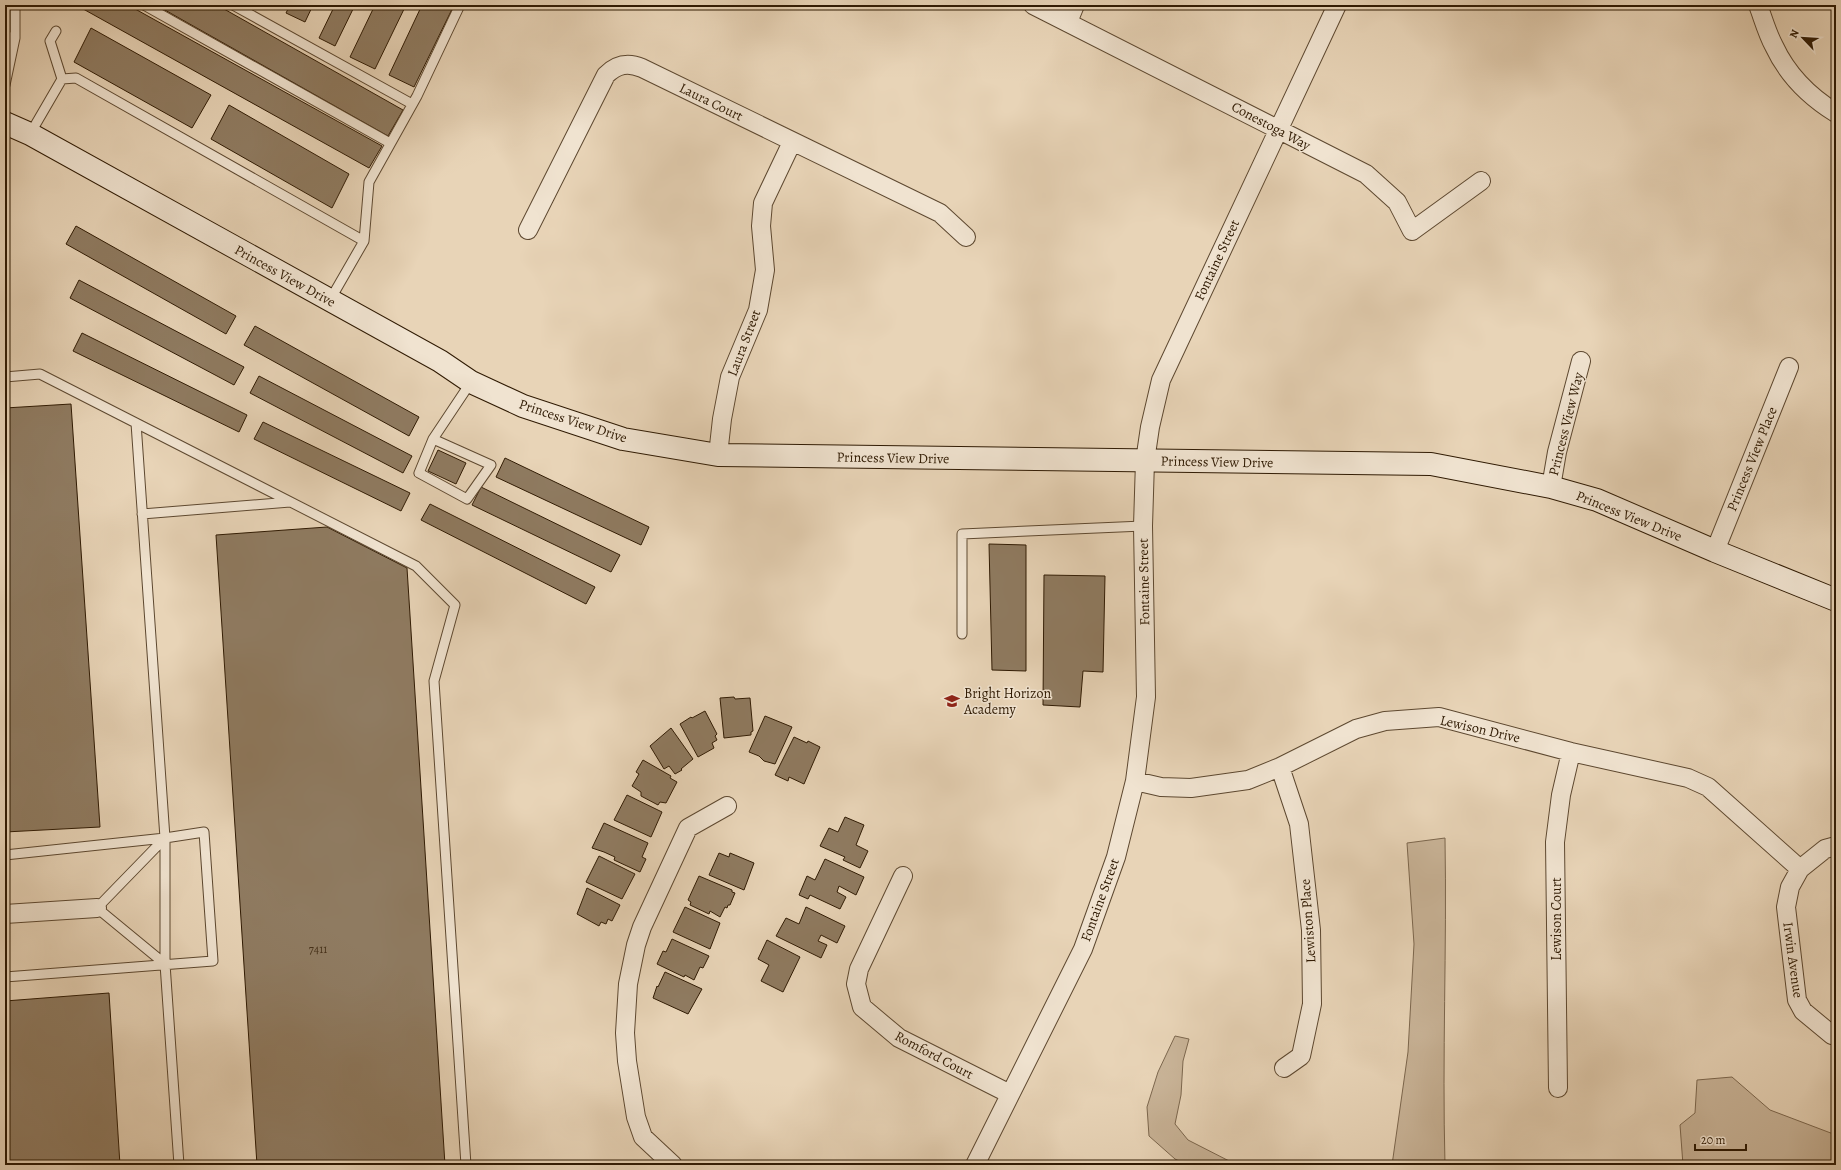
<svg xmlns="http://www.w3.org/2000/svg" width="1841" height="1170" font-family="Alegreya,serif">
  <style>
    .green { fill: #c9b498; stroke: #7c674e }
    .building { fill: #8f7b61; stroke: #2f1a03 }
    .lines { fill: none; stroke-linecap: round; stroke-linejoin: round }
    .service-casing { stroke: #5d4830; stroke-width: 11 }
    .minor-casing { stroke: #5d4830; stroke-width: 20 }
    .secondary-casing { stroke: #2f1a03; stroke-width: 24 }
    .service { stroke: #f0e3d0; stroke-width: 9 }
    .minor { stroke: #f0e3d0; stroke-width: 18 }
    .secondary { stroke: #f0e3d0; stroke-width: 22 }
    .labels { text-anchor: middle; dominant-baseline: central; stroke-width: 3; stroke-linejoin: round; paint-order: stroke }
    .number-label { font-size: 12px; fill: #47321a }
    .street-label { font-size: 14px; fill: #2f1a03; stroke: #f0e3d0 }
    .poi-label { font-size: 14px; fill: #2f1a03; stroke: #f0e3d0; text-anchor: start }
  </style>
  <rect width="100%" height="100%" fill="#e8d4b7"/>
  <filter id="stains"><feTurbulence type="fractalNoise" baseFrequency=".005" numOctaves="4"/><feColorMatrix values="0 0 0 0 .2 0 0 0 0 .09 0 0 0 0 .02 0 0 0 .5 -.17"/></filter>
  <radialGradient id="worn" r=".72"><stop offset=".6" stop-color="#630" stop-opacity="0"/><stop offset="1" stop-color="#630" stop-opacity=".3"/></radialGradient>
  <path class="green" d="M1445 838C1447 947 1442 1056 1445 1165H1392L1408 1052 1414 944 1407 843Z
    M1175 1036 1189 1039 1183 1061 1181 1095 1175 1124 1188 1140 1237 1165H1187L1175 1159 1149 1136 1147 1107 1158 1072Z
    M1732 1077 1770 1110 1836 1135V1165H1683L1680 1125 1695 1113 1697 1080Z"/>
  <path class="building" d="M76 5H128L382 146 369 168Z
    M156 5H217L403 110 388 136Z
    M290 5H313L305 22 286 13Z
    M335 5H355L335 46 319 38Z
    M375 5H406L375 69 350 57Z
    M422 5H454L414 87 389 75Z
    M91 28 211 95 192 128 74 62Z
    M229 105 349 174 332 208 211 139Z
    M76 226 236 316 226 334 66 244Z
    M79 280 244 367 234 385 70 298Z
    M255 326 419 417 409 436 244 345Z
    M82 333 247 415 239 432 73 351Z
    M259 376 412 456 403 473 250 393Z
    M71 404 100 827 5 832V408Z
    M263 422 410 493 401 511 254 439Z
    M438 450 466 463 456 484 428 471Z
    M505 458 649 527 641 545 496 477Z
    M481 487 620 555 611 572 472 505Z
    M430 504 595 587 586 604 421 520Z
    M327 527 407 568 445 1165H257L216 535Z
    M989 544 1026 545V671L992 670Z
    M1044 575 1105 576 1103 672 1083 671 1080 707 1043 705Z
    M734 697 735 699 750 698 753 731 751 732V735L724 738 720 698Z
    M705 711 717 734 715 736 717 740 712 743 714 748 698 757 680 724 691 717 692 718Z
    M765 716 792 727 775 764 764 761 759 756 749 752Z
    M671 728 693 759 681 769 682 770 675 774 669 766 664 769 650 746Z
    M794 737 807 743 808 741 820 747 804 784 789 777 788 781 775 775Z
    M643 760 671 776 670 778 677 782 666 803 660 802 658 805 641 796V792L632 786 639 774 636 772Z
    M627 795 662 812 651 837 614 820Z
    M845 817 864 825 856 845 868 851 860 868 843 860 845 857 820 846 829 828 838 832Z
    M604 823 648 843 642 857 646 859 640 872 614 860 615 857 604 852 592 848Z
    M719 853 729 857 730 853 754 863 744 890 709 875Z
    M599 856 635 874 622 899 586 882Z
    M825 859 864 877 856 895 839 886 837 892 846 897 840 909 810 895 808 899 799 895 807 876 815 880Z
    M699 876 732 890V892L735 893 730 905H728L727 908 725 907 720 917 710 911 709 914 690 905 691 902 688 900Z
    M587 888 620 905 612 921 608 919 606 924 601 922 599 926 577 914Z
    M685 907 720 923 710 949 673 932Z
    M806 907 845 926 837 943 821 935 818 941 827 945 821 958 776 936 786 918 799 924Z
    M672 939 709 956 703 968 700 967 694 980 685 975 684 977 657 964 663 951 666 952Z
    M767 940 800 957 783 992 761 981 769 965 758 959Z
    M665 972 702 989 688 1014 653 998 657 986 658 987Z
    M109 993 120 1165H5V1001Z"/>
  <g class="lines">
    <g class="service-casing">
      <path id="service" d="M144 5 390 143
        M233 5 412 104
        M5 36 15 38 5 85
        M15 38V5
        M62 79 76 78 364 241 330 300
        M30 134 62 79 50 41 56 31
        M364 241 369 182 417 96 460 5
        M5 377 40 374 416 566 455 605 434 681 466 1165
        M433 439 419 473 467 499 491 465 433 439 471 382
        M142 514 290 502
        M962 634V534L1143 526
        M165 838V964L179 1165
        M5 855 165 838 136 423
        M5 977 213 961 204 832 165 838 97 908 165 964"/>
    </g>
    <g class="minor-casing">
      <path id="minor" d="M1033 5 1366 174 1397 202 1412 231 1481 181
        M1758 5C1763 18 1767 33 1774 46 1787 74 1810 97 1836 113
        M1068 22 1075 5
        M528 230 606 75C617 64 628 62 642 68L940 213 966 237
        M718 455 722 419 730 377 758 310 765 270 761 226 763 203 792 142
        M1551 487 1557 452 1581 361
        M1715 551 1789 367
        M1280 767 1299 824 1311 930 1312 1004 1301 1056 1284 1068
        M1135 781 1161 787 1191 788 1248 780 1280 767 1356 729 1385 721 1439 717 1571 752 1688 778 1708 787 1800 869
        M1836 846 1825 849 1800 869 1790 887 1786 907 1797 1000 1803 1011 1832 1035 1836 1036
        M903 876 859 969 856 984 862 1007 899 1038 1010 1094
        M5 914 97 908
        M1558 1088 1555 842 1561 795 1571 752
        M673 1165 643 1137 636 1117 627 1061 625 1033 628 984 636 945 642 927 688 828 727 806
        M975 1165 1083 949 1116 857 1135 781 1146 697 1143 526 1145 461 1150 427 1161 380 1337 5"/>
    </g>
    <g class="secondary-casing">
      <path id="secondary" d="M5 123 30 134 440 361 471 382 523 406 623 439 718 455 1431 464 1551 487 1597 500 1715 551 1836 600"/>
    </g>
    <use href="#service" class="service"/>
    <use href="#minor" class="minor"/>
    <use href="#secondary" class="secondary"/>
  </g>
  <defs>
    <g id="school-bare" transform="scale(1.2)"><path d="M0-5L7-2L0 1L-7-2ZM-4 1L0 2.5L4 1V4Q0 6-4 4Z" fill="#8f2418" stroke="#f0e3d0" stroke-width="2.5" paint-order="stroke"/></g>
  </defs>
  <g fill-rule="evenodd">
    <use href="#school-bare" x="952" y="701"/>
  </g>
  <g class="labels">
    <g class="number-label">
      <text x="318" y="949">7411</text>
    </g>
    <g class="street-label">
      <text transform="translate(711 102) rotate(26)">Laura Court</text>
      <text transform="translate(1271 126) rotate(28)">Conestoga Way</text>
      <text transform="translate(1217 260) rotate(-65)">Fontaine Street</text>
      <text transform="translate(285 276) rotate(29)">Princess View Drive</text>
      <text transform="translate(744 343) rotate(-69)">Laura Street</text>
      <text transform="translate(573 421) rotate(18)">Princess View Drive</text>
      <text transform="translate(1566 424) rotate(-76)">Princess View Way</text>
      <text transform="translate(893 458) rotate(1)">Princess View Drive</text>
      <text transform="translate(1752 459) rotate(-68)">Princess View Place</text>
      <text transform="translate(1217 462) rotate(1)">Princess View Drive</text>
      <text transform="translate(1629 516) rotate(22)">Princess View Drive</text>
      <text transform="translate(1144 582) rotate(-91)">Fontaine Street</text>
      <text transform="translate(1480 729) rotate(13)">Lewison Drive</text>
      <text transform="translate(1100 900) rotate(-70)">Fontaine Street</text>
      <text transform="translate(1556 919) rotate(-90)">Lewison Court</text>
      <text transform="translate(1308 921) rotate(-94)">Lewiston Place</text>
      <text transform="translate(1793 960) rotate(82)">Irwin Avenue</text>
      <text transform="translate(934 1055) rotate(28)">Romford Court</text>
    </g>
    <g class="poi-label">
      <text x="964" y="693">Bright Horizon<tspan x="964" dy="16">Academy</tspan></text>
    </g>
  </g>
  <rect width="1841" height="1170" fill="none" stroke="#e8d4b7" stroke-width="20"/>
  <rect x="6" y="6" width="1829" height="1158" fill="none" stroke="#2f1a03" stroke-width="2"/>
  <rect x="10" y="10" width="1821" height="1150" fill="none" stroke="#2f1a03"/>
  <g transform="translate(1803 38) rotate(295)" stroke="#f0e3d0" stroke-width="3" paint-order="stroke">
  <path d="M0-3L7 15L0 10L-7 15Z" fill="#2f1a03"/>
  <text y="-6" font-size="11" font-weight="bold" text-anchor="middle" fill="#2f1a03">N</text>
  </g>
  <path d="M1695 1144v6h51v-6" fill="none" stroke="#2f1a03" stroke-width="2"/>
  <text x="1701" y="1144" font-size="12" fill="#2f1a03" stroke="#f0e3d0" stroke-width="3" paint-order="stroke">20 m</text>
  <rect width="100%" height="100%" filter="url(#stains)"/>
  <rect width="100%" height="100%" fill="url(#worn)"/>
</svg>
